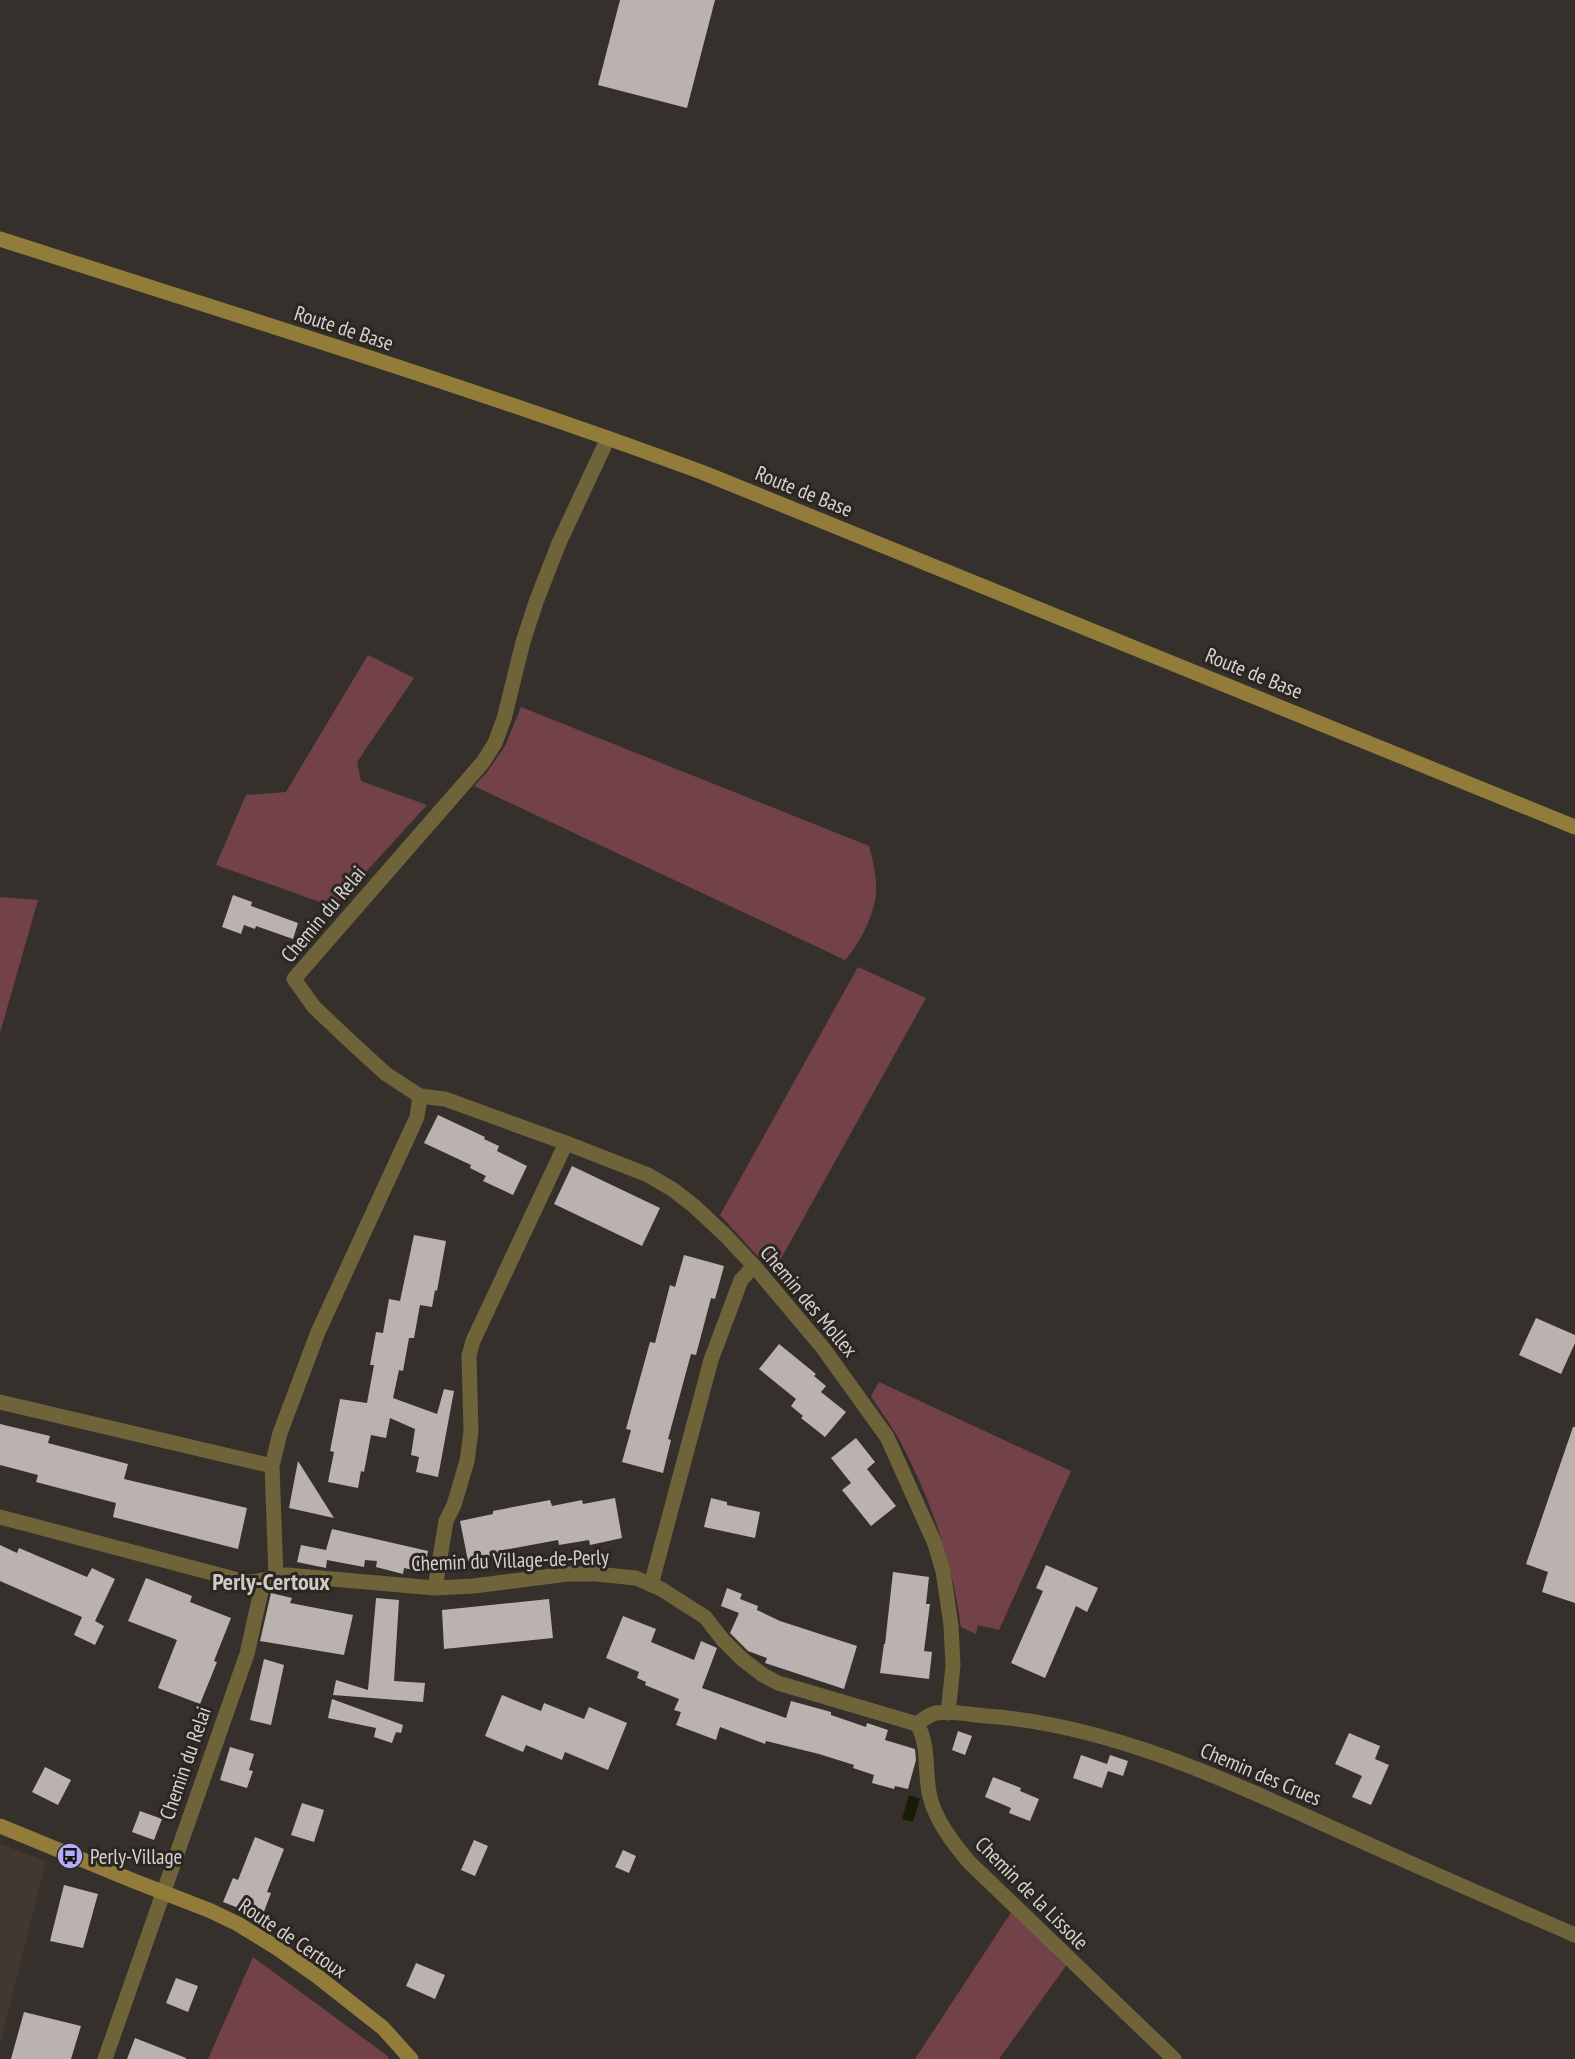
<svg xmlns="http://www.w3.org/2000/svg" width="1575" height="2059" font-family="'PT Sans Narrow',sans-serif">
  <style>
    .built { fill: #42382f }
    .green { fill: #734249 }
    .water { fill: #171d04 }
    .building { fill: #bbb2af }
    .lines { fill: none; stroke-linecap: round; stroke-linejoin: round }
    .street { stroke: #6f633a; stroke-width: 15 }
    .secondary { stroke: #917d39; stroke-width: 15 }
    .labels { text-anchor: middle; dominant-baseline: central; stroke-width: 6; stroke-linejoin: round; paint-order: stroke }
    .street-label { font-size: 21px; fill: #d6d2cf; stroke: #2b2622 }
    .poi-label { font-size: 21px; fill: #d6d2cf; stroke: #2b2622; text-anchor: start }
    .quarter-label { font-size: 24px; font-weight: bold; fill: #d1cbc5; stroke: #2b2622 }
  </style>
  <rect width="100%" height="100%" fill="#35302c"/>
  <path class="built" d="M0 1844 46 1861 0 2044Z"/>
  <path class="green" d="M368 655 414 678 357 762 361 781 427 805 334 907 216 865 246 795 286 792Z
    M521 707 869 846C873 861 877 877 876 893 874 915 860 944 845 960L474 786 488 771 505 746Z
    M0 897 38 900 0 1033Z
    M858 967 926 998 773 1273 720 1215Z
    M879 1382 1071 1471 999 1630 978 1625 976 1634 961 1627C952 1561 932 1502 901 1443 893 1427 881 1412 871 1396Z
    M1012 1911 1068 1963 999 2059H915Z
    M253 1957 389 2057 388 2059H208Z"/>
  <path class="water" d="M909 1795 920 1799 913 1822 902 1819Z"/>
  <path class="building" d="M620 0H715L687 108 598 85Z
    M233 895 252 902 251 906 298 923 293 939 256 926 255 929 244 925 241 934 222 927Z
    M438 1115 485 1137 484 1139 499 1146 497 1151 527 1166 513 1195 483 1181 486 1176 470 1168 471 1165 424 1143Z
    M572 1166 660 1208 642 1246 554 1204Z
    M414 1235 446 1241 437 1291 435 1290 432 1307 420 1305 414 1338H409L403 1371 399 1370 393 1398 437 1414 444 1389 454 1391 438 1477 416 1472 419 1457 411 1455 415 1429 390 1418 386 1438 371 1435 364 1472 361 1471 358 1488 328 1482 334 1452 330 1451 340 1399 367 1403 374 1365H370L376 1332 383 1333 389 1299 400 1301Z
    M684 1255 724 1266 715 1299 711 1298 696 1355 691 1354 668 1439 671 1440 663 1473 622 1462 631 1430 626 1429 650 1342 655 1343 670 1285 675 1287Z
    M1536 1318 1575 1335V1343L1561 1374 1519 1355Z
    M779 1344 816 1374 814 1376 826 1386 821 1392 846 1412 825 1437 801 1418 803 1416 791 1406 796 1399 759 1369Z
    M0 1424 50 1436 48 1443 128 1464 124 1479 247 1508 238 1549 113 1517 116 1503 36 1482 38 1475 0 1465Z
    M1573 1427H1575V1603L1542 1592 1548 1572 1526 1564Z
    M856 1438 875 1462 867 1469 896 1506 871 1526 842 1490 851 1483 831 1458Z
    M298 1461 334 1518 289 1508Z
    M615 1498 622 1538 590 1545 589 1540 559 1545 558 1540 498 1551V1555L468 1561 460 1521 493 1514V1511L550 1500 552 1506 582 1500 583 1504Z
    M711 1498 727 1502V1505L760 1512 755 1538 704 1527Z
    M332 1529 428 1551 424 1572 404 1568 403 1574 376 1567 377 1561 365 1560 364 1567 327 1560 326 1568 297 1562 301 1545 326 1550Z
    M0 1545 17 1553 19 1548 87 1577 92 1568 115 1579 95 1621 104 1626 95 1645 74 1635 82 1617 0 1581Z
    M1046 1565 1098 1588 1087 1612 1076 1606 1045 1678 1011 1663 1043 1591 1036 1588Z
    M893 1572 929 1577 926 1604H930L924 1651 932 1652 929 1679 880 1673 884 1644H885Z
    M146 1578 192 1596 190 1602 231 1618 214 1661 217 1662 200 1704 158 1688 177 1640 128 1621Z
    M727 1588 742 1594 740 1599 758 1606 757 1610 780 1621 857 1646 844 1689 765 1663 767 1658 748 1651 730 1633 739 1613 721 1606Z
    M271 1593 292 1598 290 1603 353 1615 344 1655 260 1641Z
    M376 1598 399 1600 394 1681 425 1683 423 1702 333 1695 336 1680 368 1690Z
    M549 1599 553 1638 444 1649 442 1610Z
    M623 1616 656 1629 651 1642 694 1660 701 1641 717 1648 702 1688 786 1718 791 1701 831 1712V1715L866 1727 867 1723 888 1730 885 1740 915 1749 916 1760 908 1789 895 1786 894 1789 872 1783 874 1775 853 1768 854 1765 819 1754 766 1741 765 1744 720 1727 716 1740 676 1725 681 1712 674 1710 679 1699 645 1685 646 1682 637 1678 639 1672 606 1658Z
    M264 1659 284 1665 271 1725 250 1720Z
    M502 1695 541 1711 544 1703 584 1719 589 1707 627 1723 608 1770 565 1752 562 1760 526 1745 523 1752 485 1736Z
    M332 1699 403 1725 401 1733 396 1732 392 1743 374 1737 376 1728 328 1718Z
    M958 1731 972 1736 965 1755 952 1750Z
    M1349 1733 1380 1746 1375 1759 1389 1765 1371 1805 1352 1797 1362 1776 1335 1764Z
    M230 1747 254 1754 249 1770 253 1771 247 1788 220 1780Z
    M1081 1755 1107 1764 1110 1755 1128 1761 1123 1776 1108 1771 1102 1788 1073 1778Z
    M45 1767 71 1780 58 1805 32 1792Z
    M993 1777 1021 1788 1020 1791 1039 1799 1030 1821 1009 1813 1011 1808 985 1797Z
    M302 1803 324 1810 314 1842 291 1835Z
    M140 1811 162 1819 154 1840 132 1832Z
    M255 1837 284 1849 267 1892 271 1893 262 1917 223 1902 233 1878 238 1880Z
    M474 1840 488 1846 475 1876 461 1870Z
    M623 1850 636 1856 629 1873 615 1867Z
    M64 1885 98 1894 83 1948 50 1941Z
    M416 1963 445 1975 435 1999 406 1986Z
    M176 1978 198 1986 188 2012 166 2003Z
    M24 2012 81 2026 71 2059H11Z
    M135 2038 186 2058V2059H127Z"/>
  <g class="lines">
    <path class="street" d="M420 1096 445 1099 566 1143 648 1175 672 1189 694 1206 725 1235 754 1266 823 1348 887 1437 935 1544 943 1571 951 1625 953 1666 948 1713
      M0 1402 272 1466
      M0 1517 246 1582C262 1582 272 1577 287 1575L435 1588 474 1586 568 1574H596L636 1578 661 1589 705 1617 723 1640 742 1659 763 1675 778 1683 917 1724
      M276 1577 272 1466 280 1433 318 1332 406 1141 417 1117 420 1096 386 1074 351 1042 314 1007 294 979 483 762 495 743 504 719 523 642 536 602 559 543 608 438
      M651 1585 711 1360 741 1280 754 1266
      M435 1588 446 1521 454 1505 467 1461 471 1432 469 1356 473 1341 566 1143
      M917 1724C922 1720 930 1714 936 1713 952 1710 971 1715 986 1716 1125 1725 1263 1798 1388 1853 1450 1881 1513 1908 1575 1935
      M917 1724C930 1746 924 1773 930 1797 936 1821 953 1843 969 1862L1174 2059
      M105 2059 247 1654 263 1582"/>
    <path class="secondary" d="M0 239C235 315 472 387 704 473L1575 827
      M0 1826 134 1881 211 1911 238 1924 277 1948 317 1976 383 2028 411 2059"/>
  </g>
  <defs>
    <g id="bus-disc" transform="scale(1.35)"><circle r="9.5" fill="#b4acf9" stroke="#2b2622"/><path d="M-5-6H5V4H4V6H2V4H-2V6H-4V4H-5ZM-3.5-4V0h7V-4ZM-3.5 1.2v1.5H-2V1.2ZM2 1.2v1.5H3.5V1.2Z" fill="#111"/></g>
  </defs>
  <g fill-rule="evenodd">
    <use href="#bus-disc" x="70" y="1856"/>
  </g>
  <g class="labels">
    <g class="street-label">
      <text transform="translate(344 328) rotate(18)">Route de Base</text>
      <text transform="translate(804 491) rotate(22)">Route de Base</text>
      <text transform="translate(1254 673) rotate(22)">Route de Base</text>
      <text transform="translate(323 914) rotate(-50)">Chemin du Relai</text>
      <text transform="translate(809 1301) rotate(50)">Chemin des Mollex</text>
      <text transform="translate(510 1560) rotate(-2)">Chemin du Village-de-Perly</text>
      <text transform="translate(185 1763) rotate(-71)">Chemin du Relai</text>
      <text transform="translate(1261 1774) rotate(23)">Chemin des Crues</text>
      <text transform="translate(1032 1893) rotate(45)">Chemin de la Lissole</text>
      <text transform="translate(293 1938) rotate(34)">Route de Certoux</text>
    </g>
    <g class="poi-label">
      <text x="90" y="1856">Perly-Village</text>
    </g>
    <g class="quarter-label">
      <text x="271" y="1581">Perly-Certoux</text>
    </g>
  </g>
</svg>
